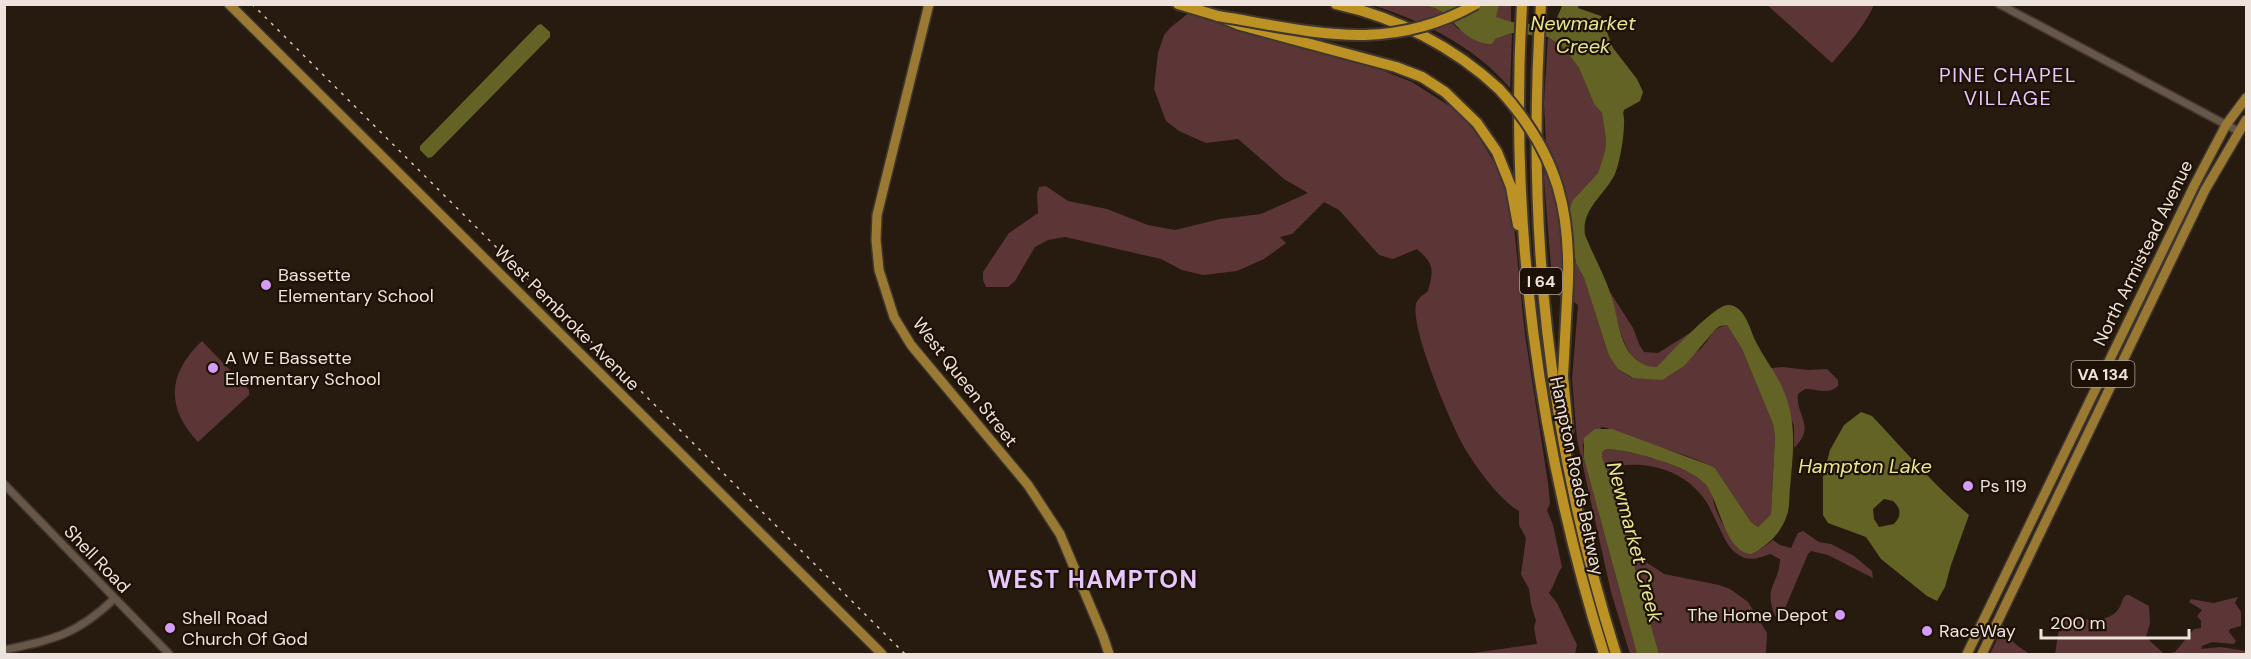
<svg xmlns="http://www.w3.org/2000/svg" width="2251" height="659" font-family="'DM Sans',sans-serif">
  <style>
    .green { fill: #5c3637 }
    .water { fill: #646326; fill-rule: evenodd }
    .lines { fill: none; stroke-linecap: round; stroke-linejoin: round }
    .minor-casing { stroke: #403630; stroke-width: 10 }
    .major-casing { stroke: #403630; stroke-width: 12 }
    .highway-casing { stroke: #403630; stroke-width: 14 }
    .minor { stroke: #665749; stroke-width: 7 }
    .major { stroke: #9a7a33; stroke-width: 9 }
    .highway { stroke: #bd9224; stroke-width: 10 }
    .rail { stroke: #d5cbc3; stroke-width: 1.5; stroke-dasharray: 3 6; stroke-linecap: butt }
    .highway-bridge-casing { stroke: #403630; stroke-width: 14; stroke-linecap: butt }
    .highway-bridge { stroke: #bd9224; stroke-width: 10 }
    .poi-dot { fill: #d59bfa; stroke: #1d1106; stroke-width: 2 }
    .labels { text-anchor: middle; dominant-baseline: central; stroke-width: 4.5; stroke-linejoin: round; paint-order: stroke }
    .shield { fill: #1d1106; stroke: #afa49c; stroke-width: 1.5 }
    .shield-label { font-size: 16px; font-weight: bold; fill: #ede3dc }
    .street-label { font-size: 18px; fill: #ede3dc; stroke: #1d1106 }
    .poi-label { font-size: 18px; fill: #ede3dc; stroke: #1d1106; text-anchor: start }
    .water-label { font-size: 20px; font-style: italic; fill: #e8e78d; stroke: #1d1106 }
    .neighbourhood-label { font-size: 20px; letter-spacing: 1.5px; fill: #e7c7fd; stroke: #1d1106 }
    .district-label { font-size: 24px; font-weight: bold; letter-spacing: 1.5px; fill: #e7c7fd; stroke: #1d1106 }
  </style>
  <rect width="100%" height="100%" fill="#271a0e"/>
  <path class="green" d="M1199 5 1325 48 1412 82 1459 112 1477 134 1503 177 1508 197 1514 227 1525 335 1548 483 1550 504 1547 510 1553 525 1562 567C1556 576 1555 584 1549 593L1557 603 1577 645 1575 654H1466L1537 644 1534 627 1536 621 1531 604 1529 589 1521 574 1526 538 1519 525V511C1500 500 1479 471 1467 452 1453 429 1410 329 1416 304 1418 298 1423 295 1428 291 1434 269 1434 264 1417 249L1393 259 1379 255 1339 210 1324 202 1292 234 1280 237 1286 243 1264 259 1237 271 1203 275 1182 270 1161 259 1065 237 1048 240 1035 247 1015 281 1008 287H986L983 280V272L1009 233 1038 213 1037 194 1039 187 1046 186 1068 201 1107 209 1148 225 1175 230 1220 219 1261 214 1308 193 1284 179 1238 139 1206 143 1179 131 1166 121 1154 89 1158 53 1164 35 1171 27Z
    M1372 5H1424L1440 10 1458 29 1495 39 1512 33 1510 88C1474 46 1423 21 1372 5Z
    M1499 5H1511V22L1495 17Z
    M1767 5H1874C1864 27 1848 44 1832 63Z
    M1548 37 1563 47 1579 68 1594 104 1602 113 1606 140 1605 151 1598 173 1572 201 1568 215 1576 263 1584 278 1609 356 1618 369 1632 378C1653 370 1677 363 1696 352 1709 345 1710 327 1727 325L1742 349 1773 424 1775 437 1771 514 1758 527 1751 522 1715 468C1692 456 1667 450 1643 442 1628 437 1617 430 1602 427L1583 444 1584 459 1637 654H1630L1611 592 1577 439 1572 379 1578 305C1570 298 1561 299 1553 292L1544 179 1546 143 1544 103Z
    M1610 292 1633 328 1640 346 1644 352 1658 353 1693 331 1657 367C1622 371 1618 315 1610 292Z
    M202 341 249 390V395L198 442C165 407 168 373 202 341Z
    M1783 367 1808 370 1827 369 1838 380V386C1828 395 1817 389 1805 389L1798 394C1795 415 1817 426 1794 448V426L1771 368Z
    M1606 449C1631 450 1696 467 1709 489 1713 494 1713 501 1715 507 1720 521 1729 535 1737 548L1761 549 1773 540 1780 545 1791 548 1798 533 1803 531 1819 542 1831 544 1854 556 1872 571 1873 578 1828 555 1811 551 1808 554 1783 613 1779 617 1775 616C1763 585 1779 586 1780 559L1770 554C1760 558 1748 562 1739 555 1728 549 1723 535 1718 525 1713 515 1709 504 1702 496 1683 471 1649 461 1619 466L1620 478 1643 560 1664 574 1719 585 1730 589 1748 602 1767 633 1766 652 1764 654H1659L1611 481 1602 457V452Z
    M2126 595H2129L2149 606 2150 623 2146 637 2164 654H2055L2060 623 2062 620C2081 615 2102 627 2117 611 2122 606 2121 599 2126 595Z
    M2238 597 2235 603 2241 612V626L2230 629 2229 632 2236 641 2234 644 2212 642 2202 646 2201 649 2220 647 2246 651V654H2164L2175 652 2194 629 2201 628V621L2197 616 2202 610 2189 602 2191 599 2213 603Z
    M2004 625C2009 641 2017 646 2030 654H1990Z"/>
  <path class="water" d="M1424 5H1499L1496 17 1512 22 1549 26 1556 20 1562 6 1579 5 1578 8 1601 16 1613 48 1637 79 1643 92 1640 101 1624 110C1622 115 1625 117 1624 123 1624 137 1620 162 1615 174 1604 196 1581 209 1585 235 1593 255 1604 274 1611 295 1617 312 1618 333 1627 349 1633 359 1644 368 1657 367 1669 355 1714 305 1728 305 1745 305 1750 330 1756 342 1765 360 1778 375 1785 394 1797 425 1793 455 1790 488 1789 497 1790 507 1787 515 1781 533 1768 546 1751 554 1724 552 1720 501 1705 484 1689 466 1631 450 1606 449L1602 452V457L1611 481 1659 654H1637L1584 459V438L1595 429H1612L1709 465 1715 468 1751 522 1758 527 1771 514 1775 437 1773 424 1742 349 1727 325 1720 326 1716 329 1684 366 1662 380 1633 378 1618 369 1609 356 1584 278 1576 263 1568 215 1572 201 1598 173 1605 151 1606 140 1602 113 1594 104 1579 68 1563 47 1548 37 1512 33 1495 39 1492 44C1467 43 1459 26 1442 12 1437 8 1430 7 1424 5Z
    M541 24 550 32V37L432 157 428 158 420 150V146L538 25Z
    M1861 412 1872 416C1904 450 1934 485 1969 515L1951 565 1945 587 1937 601 1927 596 1881 559 1866 537 1828 523 1823 515V477L1830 450 1844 425ZM1884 499 1893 501C1901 508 1902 516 1894 524L1879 527 1874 519 1873 509Z"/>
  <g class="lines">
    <g class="minor-casing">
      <path id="minor" d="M1999 4 2238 131
        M4 484 169 654
        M4 650C55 639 76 635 114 599"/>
    </g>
    <g class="major-casing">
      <path id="major" d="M229 4 882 654
        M929 4 877 215 876 240 879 270 894 317 911 345 1028 485 1060 534 1103 636 1109 654
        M1967 654 2195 184 2226 125 2246 98
        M1982 654 2205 190 2246 120"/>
    </g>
    <g class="highway-casing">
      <path id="highway" d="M1178 4 1218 16 1240 25 1396 67 1422 77 1445 92 1477 123 1497 152 1511 187 1518 225
        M1336 4C1396 17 1454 47 1499 89
        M1522 4C1509 224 1538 445 1604 654
        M1541 4C1526 230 1548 438 1616 654
        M1567 301 1563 376 1568 431"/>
    </g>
    <use href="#minor" class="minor"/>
    <use href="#major" class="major"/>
    <use href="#highway" class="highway"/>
    <path class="rail" d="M252 4 905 654"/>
    <g class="highway-bridge-casing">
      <path id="highway-bridge" d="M1218 16C1311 31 1387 55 1476 4
        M1499 89C1559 154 1573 215 1567 301"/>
    </g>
    <use href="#highway-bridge" class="highway-bridge"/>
  </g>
  <g class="poi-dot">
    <circle cx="266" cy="285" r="6"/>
    <circle cx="213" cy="368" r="6"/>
    <circle cx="1968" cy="486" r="6"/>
    <circle cx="1840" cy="615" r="6"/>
    <circle cx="170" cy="628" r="6"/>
    <circle cx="1927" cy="631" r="6"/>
  </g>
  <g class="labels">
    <g class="shield">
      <rect x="1520" y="268" width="42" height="26" rx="4.5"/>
      <rect x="2071.5" y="361" width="63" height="26" rx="4.5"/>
    </g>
    <g class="shield-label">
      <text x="1541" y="281">I 64</text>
      <text x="2103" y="374">VA 134</text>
    </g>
    <g class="street-label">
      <text transform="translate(2143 253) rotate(-64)">North Armistead Avenue</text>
      <text transform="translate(567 318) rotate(45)">West Pembroke Avenue</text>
      <text transform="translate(965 382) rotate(52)">West Queen Street</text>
      <text transform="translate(1577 476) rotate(78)">Hampton Roads Beltway</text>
      <text transform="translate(97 559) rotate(46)">Shell Road</text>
    </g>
    <g class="poi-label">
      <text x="278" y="275">Bassette<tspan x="278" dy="21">Elementary School</tspan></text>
      <text x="225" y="358">A W E Bassette<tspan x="225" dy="21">Elementary School</tspan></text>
      <text x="1980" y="486">Ps 119</text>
      <text x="1828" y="615" text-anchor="end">The Home Depot</text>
      <text x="182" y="618">Shell Road<tspan x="182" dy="21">Church Of God</tspan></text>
      <text x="1939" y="631">RaceWay</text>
    </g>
    <g class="water-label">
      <text x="1583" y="23">Newmarket<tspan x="1583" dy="23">Creek</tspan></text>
      <text x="1865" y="466">Hampton Lake</text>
      <text transform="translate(1635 542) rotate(75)">Newmarket Creek</text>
    </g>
    <g class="neighbourhood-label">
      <text x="2008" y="75">PINE CHAPEL<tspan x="2008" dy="23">VILLAGE</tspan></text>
    </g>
    <g class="district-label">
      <text x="1093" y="579">WEST HAMPTON</text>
    </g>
  </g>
  <rect width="2251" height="659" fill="none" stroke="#ede3dc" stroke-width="12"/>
  <path d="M2041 629v9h148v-9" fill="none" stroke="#ede3dc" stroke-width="3"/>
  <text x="2050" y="629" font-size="18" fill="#ede3dc" stroke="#1d1106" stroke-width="4.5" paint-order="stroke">200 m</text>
</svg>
